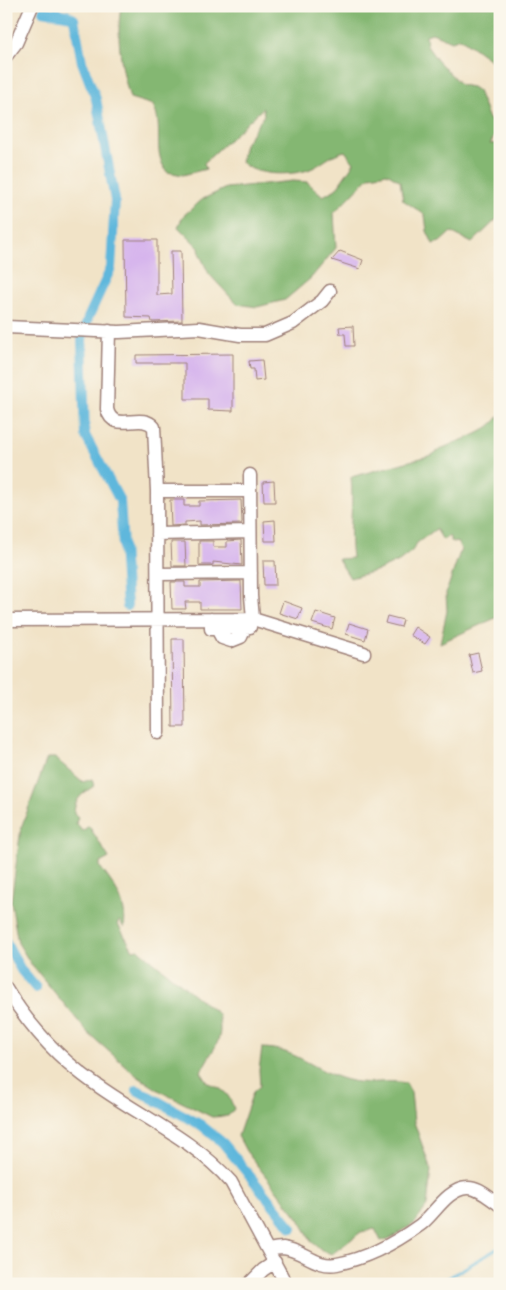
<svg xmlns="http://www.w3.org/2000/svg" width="506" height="1290" font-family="'Libre Caslon Text',serif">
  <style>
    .forest { fill: #84b772; stroke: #676b4e }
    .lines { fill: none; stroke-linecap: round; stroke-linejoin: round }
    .stream { stroke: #5fb7dc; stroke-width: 3 }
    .canal { stroke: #5fb7dc; stroke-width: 10 }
    .building { fill: #d6b4ed }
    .minor-casing { stroke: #9e8179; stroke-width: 15 }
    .minor { stroke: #fff; stroke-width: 12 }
  </style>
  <rect width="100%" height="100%" fill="#fbf7ec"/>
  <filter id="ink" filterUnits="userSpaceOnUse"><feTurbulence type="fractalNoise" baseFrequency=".02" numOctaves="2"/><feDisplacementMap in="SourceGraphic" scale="10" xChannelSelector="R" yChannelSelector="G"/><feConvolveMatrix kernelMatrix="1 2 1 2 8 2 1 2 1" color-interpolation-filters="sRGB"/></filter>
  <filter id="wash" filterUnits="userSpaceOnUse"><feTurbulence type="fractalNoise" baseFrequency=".0096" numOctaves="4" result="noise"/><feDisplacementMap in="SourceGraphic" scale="20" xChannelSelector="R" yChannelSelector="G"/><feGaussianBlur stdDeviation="1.12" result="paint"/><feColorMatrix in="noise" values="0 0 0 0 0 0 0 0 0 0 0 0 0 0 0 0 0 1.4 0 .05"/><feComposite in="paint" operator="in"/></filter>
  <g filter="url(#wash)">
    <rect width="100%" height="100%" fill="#f1e3c7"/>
    <path class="forest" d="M121 6H500V67L460 38 452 41 432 33 426 35 427 46 437 60 461 85 472 87 478 91 489 119 500 127 490 144 500 143V216L472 243 451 232 440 242 433 244 427 231 425 215 403 200 400 181 387 173 370 176 334 213 336 248 311 278 285 300 257 307 237 304 209 274 200 255 199 248 178 227 183 216 203 199 226 188 293 181 307 182 323 196 336 189 354 163 345 151C330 154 322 165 308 170 289 176 255 176 241 162L245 144 264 115 263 108 204 163 206 169 183 175 167 172C151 150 165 130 153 105L130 98C121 68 116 38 121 6Z
      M500 415V616L440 643 447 611 446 593 461 549 458 543 451 541 449 536 443 540 436 529 417 543 412 551 399 561 379 570 350 578 338 559 352 558C348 529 354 505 351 477L432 455C454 438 483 439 500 415Z
      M47 758H55L83 782 92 779 94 786C82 794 75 798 74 813L78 817 76 823 82 831 89 826 109 858 100 863V867C114 885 128 904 124 928L120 921 117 923 133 950 138 949 218 1014C225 1044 212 1047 201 1072L208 1083C223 1089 229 1093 234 1109L228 1116 212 1117 163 1093 137 1076 88 1033 31 964 18 943 11 902 21 828Z
      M262 1048C297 1048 319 1075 352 1081 370 1085 386 1079 406 1083L411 1092 414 1122 431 1170 427 1206 415 1223 391 1238 381 1241 375 1229 361 1232 332 1254 323 1251 312 1242 299 1219 246 1151 238 1136 253 1092 260 1086 259 1070Z"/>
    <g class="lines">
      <path class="stream" d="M438 1284 500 1247"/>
      <path class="canal" d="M43 11 67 15 74 19 82 62 96 99 115 200 111 268 88 318 82 339 85 435 120 501 127 606
        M6 942 21 970 36 988
        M137 1090 201 1125 223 1143 292 1228"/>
    </g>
    <g id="blocks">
      <path class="building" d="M125 240H157V295L172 294 171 251H181L182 321 152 322 151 318 126 317Z
        M340 251 363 260 360 269 332 260Z
        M353 326 354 346H346L345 334H340L339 327Z
        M233 354V411L208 410V399H185V363H136V355Z
        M262 360 264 380 255 381 254 369H250L249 361Z
        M274 481 275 502H264L263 482Z
        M170 500H184V506H199V501L241 500 242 522 241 524 200 525V521L185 522V525L171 526Z
        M275 520 276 541H265L264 521Z
        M241 540 242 565 213 562V565H199V541H213V547H227V541Z
        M171 542H185L186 566H172Z
        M263 561H275L276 585H264Z
        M241 581 242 609H200V602H185L186 609H172L171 582H185V587H200V582Z
        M283 601 302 608 298 619 279 613Z
        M316 612 335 618 332 629 312 623Z
        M387 616 403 620 401 627 385 623Z
        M349 623 368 629 365 640 346 634Z
        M415 627 430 637 425 644 410 635Z
        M172 639H184L185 727H173Z
        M478 653 482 671 473 673 469 655Z"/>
    </g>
  </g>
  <g filter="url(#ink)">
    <use href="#blocks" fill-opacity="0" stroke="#9e8179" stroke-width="1"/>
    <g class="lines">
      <g class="minor-casing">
        <path id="minor" d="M6 56 16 43 32 6
          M6 327 119 332 199 328 240 335H265L293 323 322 301 330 291
          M109 331 107 409C113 435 141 411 154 427L157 491 158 733
          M250 475 251 596 253 619
          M157 491H250
          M157 534 250 532
          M158 574 251 573
          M211 619V629L250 627V619
          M6 620 253 619 364 653
          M217 629 222 638 231 641 241 637 245 628
          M6 988C24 1018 50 1049 78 1071 127 1111 189 1134 231 1182L286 1284
          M268 1250C273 1249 278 1248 283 1248 303 1250 316 1268 337 1264 368 1258 395 1243 420 1225 434 1215 447 1189 467 1188 479 1187 490 1199 500 1205
          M249 1284 263 1270 275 1262"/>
      </g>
      <use href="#minor" class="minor"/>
    </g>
  </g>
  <rect width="506" height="1290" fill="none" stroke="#fbf7ec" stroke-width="25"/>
</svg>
